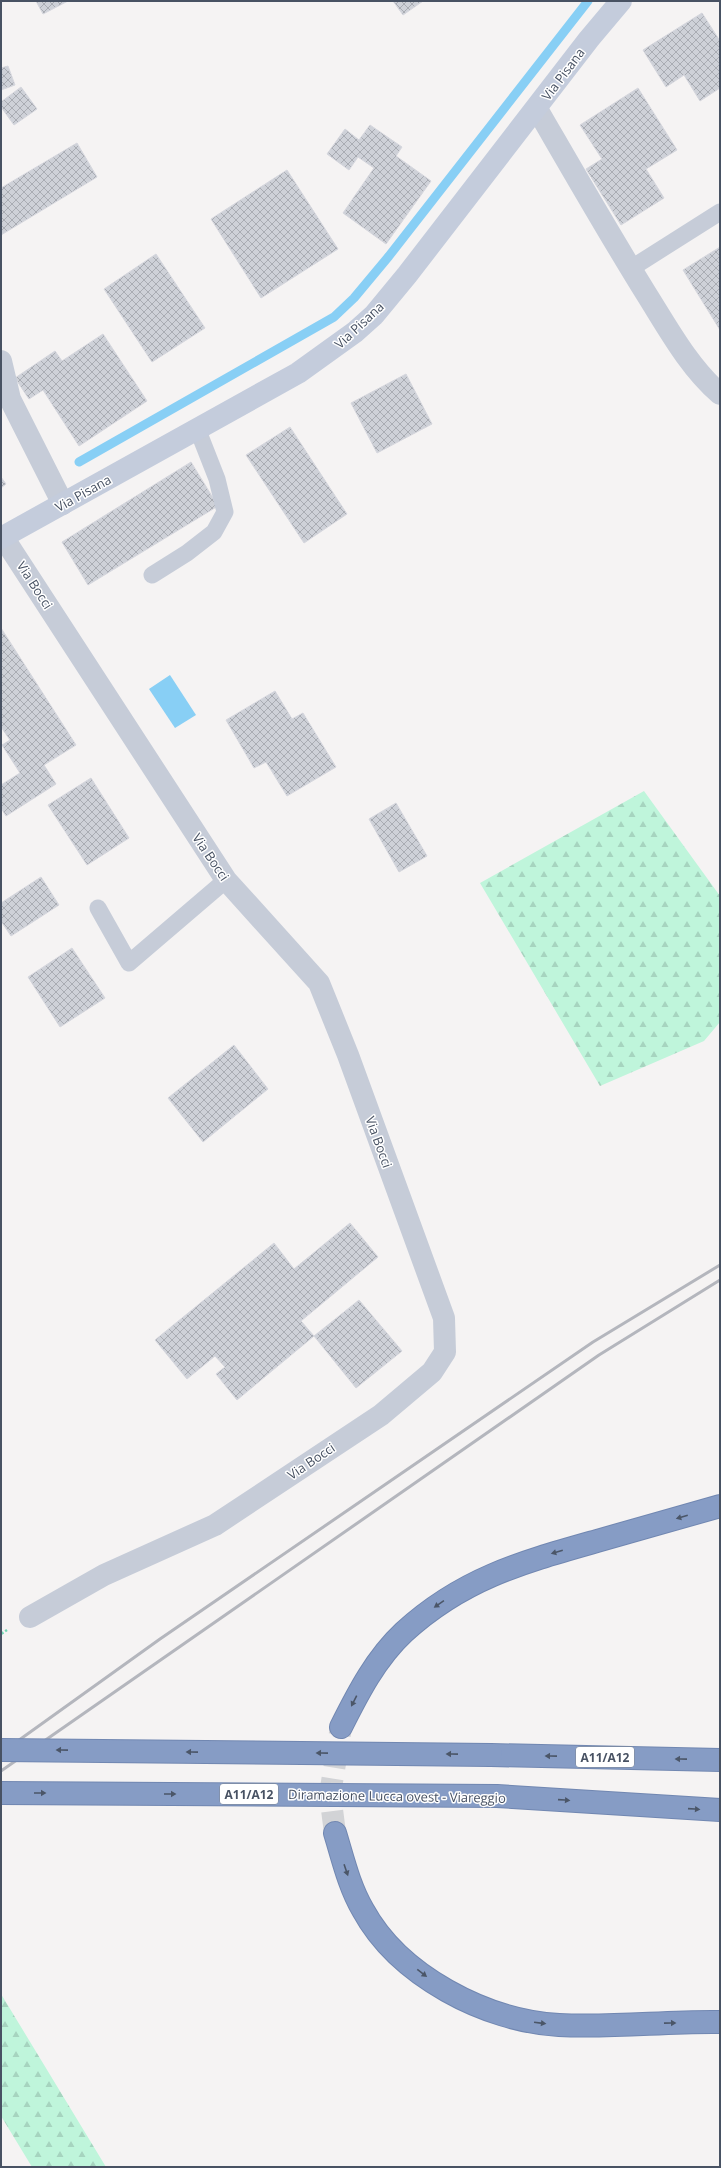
<svg xmlns="http://www.w3.org/2000/svg" width="721" height="2168" font-family="'Open Sans',sans-serif">
  <style>
    .forest { fill: url(#forest-firs) }
    .water { fill: #88cff5 }
    .lines { fill: none; stroke-linecap: round; stroke-linejoin: round }
    .stream { stroke: #88cff5; stroke-width: 9 }
    .building { fill: url(#building-cross-hatch); stroke: #d6d7de }
    .motorway-tunnel { stroke: #d2d3d6; stroke-width: 22; stroke-dasharray: 22 11; stroke-linecap: butt }
    .motorway-casing { stroke: #7187b1; stroke-width: 24 }
    .path { stroke: #73d7b4; stroke-width: 2.5; stroke-dasharray: 3 2; stroke-linecap: butt }
    .service { stroke: #c6ccd8; stroke-width: 17 }
    .minor { stroke: #c6ccd8; stroke-width: 22 }
    .secondary { stroke: #c4ccdc; stroke-width: 22 }
    .motorway { stroke: #869cc5; stroke-width: 22 }
    .rail { stroke: #b4b6bd; stroke-width: 3 }
    .motorway-bridge-casing { stroke: #7187b1; stroke-width: 24; stroke-linecap: butt }
    .motorway-bridge { stroke: #869cc5; stroke-width: 22 }
    .oneway { fill: #4b5668 }
    .labels { text-anchor: middle; dominant-baseline: central; stroke-width: 3; stroke-linejoin: round; paint-order: stroke }
    .shield { fill: #fff; stroke: #7f8692; stroke-width: 1 }
    .shield-label { font-size: 12px; font-weight: bold; fill: #485263 }
    .street-label { font-size: 13px; fill: #485263; stroke: #fff }
  </style>
  <defs>
    <pattern id="forest-firs" width="22" height="20" patternUnits="userSpaceOnUse"><rect width="22" height="20" fill="#bff5db"/><path d="M5 1l3.5 6h-7zM16 11l3.5 6h-7z" fill="#a6d4bf"/></pattern>
    <pattern id="building-cross-hatch" width="8" height="8" patternUnits="userSpaceOnUse"><rect width="8" height="8" fill="#ced1d8"/><path d="M0 0l8 8M0 8l8-8" fill="none" stroke="#a9acb3"/></pattern>
  </defs>
  <rect width="100%" height="100%" fill="#f5f3f3"/>
  <path class="forest" d="M644 791 720 896V1022L704 1041 600 1086 480 883Z
    M1 1994 106 2167H32L1 2116Z"/>
  <path class="water" d="M170 675 196 715 175 728 149 689Z"/>
  <g class="lines">
    <path class="stream" d="M79 462 334 317 354 298 389 256 588 1"/>
  </g>
  <path class="building" d="M36 1H68L43 14Z
    M393 1H423L403 15Z
    M702 13 720 41V88L700 101 684 75 666 87 643 50Z
    M8 66 15 85 1 90V68Z
    M21 87 37 109 14 125 1 107V102Z
    M638 88 677 150 646 169 664 198 621 225 586 169 602 159 580 125Z
    M370 125 402 147 396 156 431 181 386 244 343 213 374 168 358 157 349 170 327 154 345 129 359 140Z
    M77 143 97 177 1 235V188Z
    M287 170 338 249 261 298 211 219Z
    M720 247V330L683 270Z
    M156 254 205 328 152 362 104 289Z
    M103 334 147 401 79 446 43 390 29 399 15 378 55 351 62 361Z
    M406 374 432 424 377 453 351 403Z
    M290 427 347 514 304 543 246 455Z
    M191 462 218 506 88 585 62 542Z
    M1 477 6 484 1 488Z
    M1 628 76 745 44 765 56 784 6 816 1 808V785L20 773 2 745 10 740 1 727Z
    M275 691 292 719 303 713 336 767 287 796 266 762 254 768 226 720Z
    M91 778 129 838 87 865 48 805Z
    M396 803 427 856 399 872 369 819Z
    M41 877 59 905 11 936 1 921V903Z
    M72 948 105 998 60 1027 28 977Z
    M234 1045 268 1089 203 1142 168 1098Z
    M350 1223 378 1257 301 1321 314 1336 237 1400 216 1374 225 1367 215 1356 187 1379 155 1340 274 1243 294 1269Z
    M359 1300 402 1351 356 1388 314 1336Z"/>
  <g class="lines">
    <path class="motorway-tunnel" d="M335 1833 330 1794 341 1727"/>
    <g class="motorway-casing">
      <path id="motorway" d="M341 1727C358 1693 376 1658 404 1632 463 1578 523 1562 597 1541 638 1529 679 1518 720 1506
        M491 1755 720 1760
        M497 1796 720 1810
        M335 1833C343 1859 349 1886 363 1910 399 1976 486 2021 559 2025 613 2028 667 2021 720 2022"/>
    </g>
    <path class="path" d="M1 1634 7 1630"/>
    <path class="service" d="M630 269 720 212
      M152 575 187 553 214 532 225 512 217 479 197 428
      M98 908 129 963 226 880"/>
    <path class="minor" d="M537 109C573 171 609 234 647 295 669 330 689 367 720 394
      M1 361 10 399 63 504
      M3 537 226 880 319 983 348 1055 444 1318 445 1352 432 1372 381 1415 215 1525 104 1575 30 1617"/>
    <path class="secondary" d="M1 538 298 373 355 332 374 315 407 275 589 39 621 1"/>
    <use href="#motorway" class="motorway"/>
    <path class="rail" d="M1 1753 160 1639 593 1342 720 1265
      M1 1771 599 1355 720 1280"/>
    <g class="motorway-bridge-casing">
      <path id="motorway-bridge" d="M1 1750 491 1755
        M1 1793 497 1796"/>
    </g>
    <use href="#motorway-bridge" class="motorway-bridge"/>
  </g>
  <defs><path id="oneway-solid" d="M-6-.8H1V-3.2L6.5 0L1 3.2V.8H-6Z"/></defs>
  <g class="oneway">
    <use href="#oneway-solid" transform="translate(682 1517) rotate(164)"/>
    <use href="#oneway-solid" transform="translate(557 1552) rotate(164)"/>
    <use href="#oneway-solid" transform="translate(439 1604) rotate(145)"/>
    <use href="#oneway-solid" transform="translate(354 1701) rotate(117)"/>
    <use href="#oneway-solid" transform="translate(62 1750) rotate(-179)"/>
    <use href="#oneway-solid" transform="translate(192 1752) rotate(-179)"/>
    <use href="#oneway-solid" transform="translate(322 1753) rotate(-179)"/>
    <use href="#oneway-solid" transform="translate(452 1754) rotate(-179)"/>
    <use href="#oneway-solid" transform="translate(551 1756) rotate(-179)"/>
    <use href="#oneway-solid" transform="translate(681 1759) rotate(-179)"/>
    <use href="#oneway-solid" transform="translate(40 1793)"/>
    <use href="#oneway-solid" transform="translate(170 1794)"/>
    <use href="#oneway-solid" transform="translate(564 1800) rotate(4)"/>
    <use href="#oneway-solid" transform="translate(694 1809) rotate(4)"/>
    <use href="#oneway-solid" transform="translate(346 1870) rotate(71)"/>
    <use href="#oneway-solid" transform="translate(422 1973) rotate(38)"/>
    <use href="#oneway-solid" transform="translate(540 2023) rotate(7)"/>
    <use href="#oneway-solid" transform="translate(670 2023) rotate(-1)"/>
  </g>
  <g class="labels">
    <g class="shield">
      <rect x="576" y="1747" width="58" height="20" rx="3"/>
      <rect x="220" y="1784" width="58" height="20" rx="3"/>
    </g>
    <g class="shield-label">
      <text x="605" y="1757">A11/A12</text>
      <text x="249" y="1794">A11/A12</text>
    </g>
    <g class="street-label">
      <text transform="translate(563 74) rotate(-53)">Via Pisana</text>
      <text transform="translate(359 325) rotate(-43)">Via Pisana</text>
      <text transform="translate(83 493) rotate(-29)">Via Pisana</text>
      <text transform="translate(35 585) rotate(57)">Via Bocci</text>
      <text transform="translate(211 857) rotate(56)">Via Bocci</text>
      <text transform="translate(379 1142) rotate(70)">Via Bocci</text>
      <text transform="translate(311 1461) rotate(-34)">Via Bocci</text>
      <text transform="translate(397 1796) rotate(1)">Diramazione Lucca ovest - Viareggio</text>
    </g>
  </g>
  <rect width="721" height="2168" fill="none" stroke="#485263" stroke-width="4"/>
</svg>
